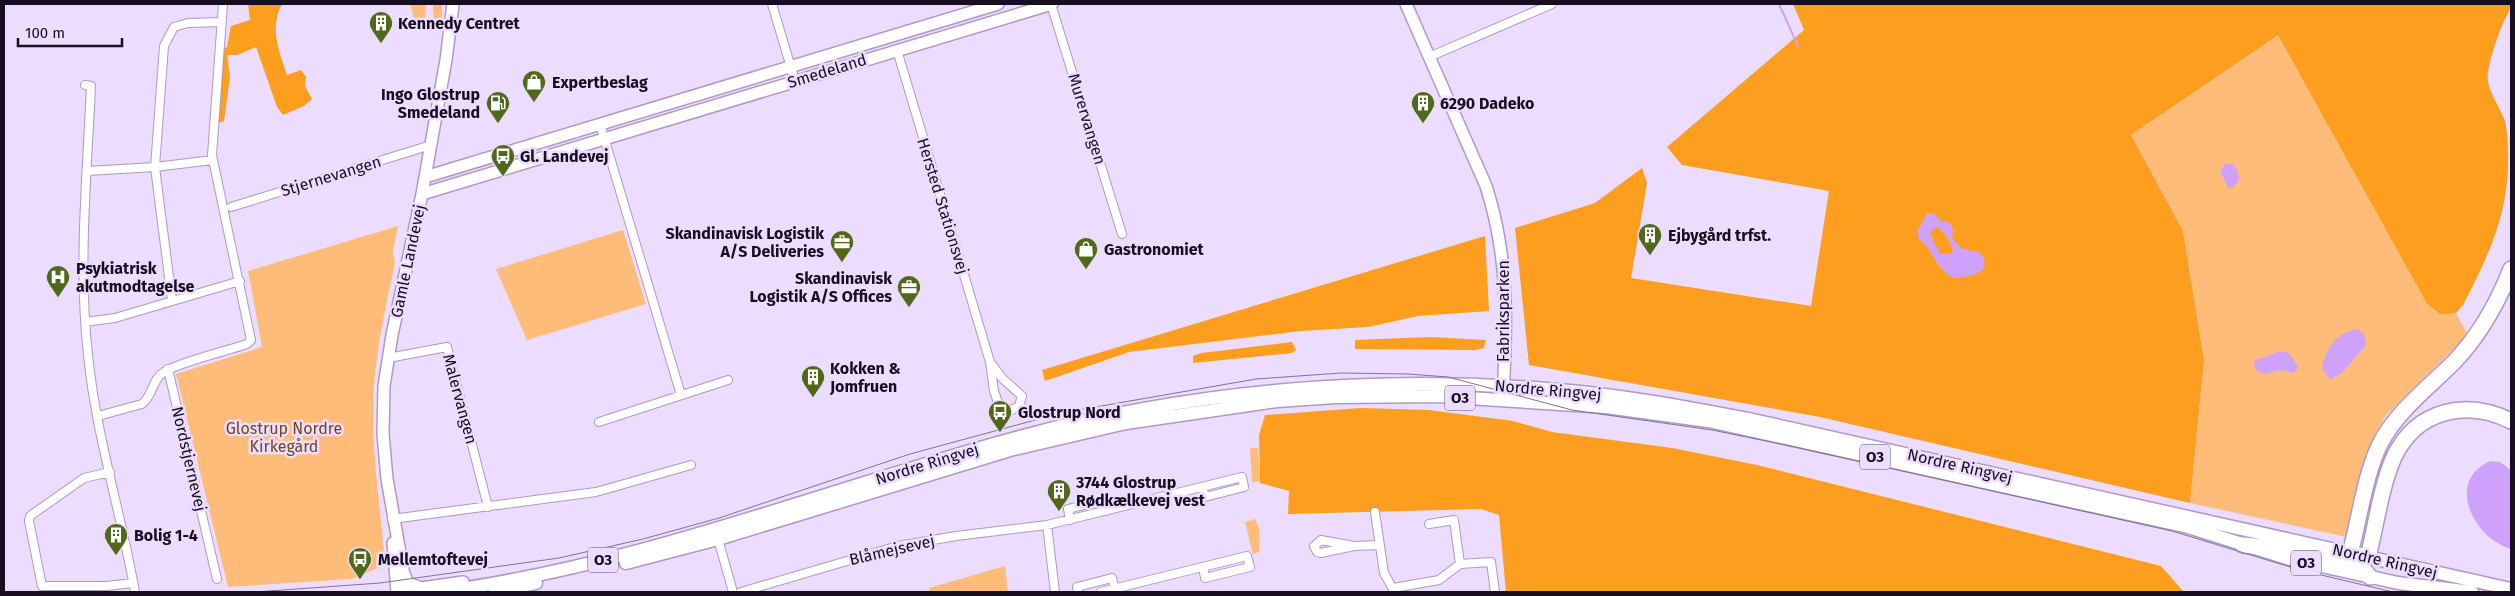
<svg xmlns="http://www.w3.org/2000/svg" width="2515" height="596" font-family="'Fira Sans',sans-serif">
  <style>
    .green { fill: #ffbc78 }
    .forest { fill: #fd9e1f }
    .water { fill: #cea2fc; fill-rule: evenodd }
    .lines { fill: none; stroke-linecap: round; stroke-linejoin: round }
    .stream { stroke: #cea2fc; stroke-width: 2 }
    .street-casing { stroke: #b097cc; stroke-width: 10 }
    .secondary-casing { stroke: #b097cc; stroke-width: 14 }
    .primary-casing { stroke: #b097cc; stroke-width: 15 }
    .highway-casing { stroke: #b097cc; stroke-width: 18 }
    .street { stroke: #fff; stroke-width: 8 }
    .secondary { stroke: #fff; stroke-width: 11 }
    .primary { stroke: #fff; stroke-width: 12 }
    .highway { stroke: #fff; stroke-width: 15 }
    .tram { stroke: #81748f; stroke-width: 1 }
    .labels { text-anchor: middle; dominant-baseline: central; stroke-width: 5; stroke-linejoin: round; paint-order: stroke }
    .shield { fill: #ecdcff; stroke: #584c64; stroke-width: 1 }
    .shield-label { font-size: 15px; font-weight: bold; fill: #180e22 }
    .poi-label { font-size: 16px; font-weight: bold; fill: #180e22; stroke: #ecdcff; text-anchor: start }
    .street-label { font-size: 16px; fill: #180e22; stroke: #ecdcff }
    .park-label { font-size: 16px; fill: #6e471c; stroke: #ecdcff }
  </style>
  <rect width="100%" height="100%" fill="#ecdcff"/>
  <path class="green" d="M410 4H426L425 19 415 22Z
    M433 4H442V20L434 23Z
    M2278 34 2427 304 2441 315 2456 313 2468 335 2386 415 2371 444 2346 537 2190 503 2204 359 2183 231 2131 135Z
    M398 226 393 251 395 263C385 309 375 355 373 402 372 456 381 511 385 565L351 579 228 587 176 374 262 347 248 271Z
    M623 230 646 304 527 340 496 269Z
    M1250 448H1258L1260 481 1252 482Z
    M1255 519 1259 528V552L1253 554 1245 522Z
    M1005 566 1008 592H930L929 588Z"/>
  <path class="forest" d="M248 4H282C269 28 279 51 287 75L301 70 306 77 305 86 312 99 304 106 283 115 277 107 256 47 237 55H227L230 77 224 121 215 124 222 49 227 47 231 26 250 20Z
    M1793 4H2511C2510 12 2504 20 2501 28 2496 41 2490 58 2488 72 2485 90 2502 108 2506 125 2515 197 2495 244 2463 305L2456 313 2441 315 2427 304 2278 35 2131 135 2183 231 2204 360 2190 503 1820 417 1529 365 1515 228 1595 203 1642 168 1647 183 1631 278 1811 306 1829 191 1682 165 1667 147 1804 30Z
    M1485 236 1489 311 1418 316 1368 327 1301 331 1129 352 1045 381 1042 370Z
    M1430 337 1486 340 1484 348 1475 350 1355 349V340Z
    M1292 342 1296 350 1292 353 1193 363V356L1201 353Z
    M1360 408 1429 410 1513 421 1552 432 1672 448 1757 465 2161 566 2184 592H1506L1499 515 1481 509 1288 514 1289 491 1260 483 1259 435 1265 415Z"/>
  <path class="water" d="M2225 164H2233L2238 171 2239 180 2233 188H2228L2220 171Z
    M1927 213H1933L1941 221 1949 222 1953 229 1952 238 1961 248 1981 253C1994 275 1968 276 1953 278 1934 267 1934 250 1918 238V230ZM1938 227 1947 237 1953 249 1951 254H1940L1930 234 1933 229Z
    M2358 329 2364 334 2366 345 2344 371 2330 380 2322 368C2326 349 2336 332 2358 329Z
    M2280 351C2290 351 2293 359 2298 367L2295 373 2281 370 2264 374 2255 370 2254 361Z
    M2491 461 2500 462 2511 470V549C2474 539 2444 480 2491 461Z"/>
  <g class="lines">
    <path class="stream" d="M1779 4 1798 46"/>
    <g class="street-casing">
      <path id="street" d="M772 4 795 81
        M1051 4 1122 234
        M897 50 990 362 994 391 1000 408 1012 410 1019 406 1022 396 1002 378 990 362
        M1429 57 1552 4
        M85 85 91 86C87 175 78 266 88 355 96 435 121 513 135 592
        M600 124 681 395
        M87 171 155 167 213 160
        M231 207 431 145
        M172 301 155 167 164 46 174 27 188 23 221 22
        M85 322 115 318 240 281
        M388 358 447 347 488 507
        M168 369 217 579
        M98 416 142 404C153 396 152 379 164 372 179 362 227 351 247 344L251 340 212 155 223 4
        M599 422 728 380
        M110 472 84 478 30 516 29 521 42 586H107L133 583
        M1375 512 1384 573 1394 591
        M392 519 596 492 691 465
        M1070 520 1068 509 1103 500 1106 511
        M1429 524 1454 520 1460 564
        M1047 525 1055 592
        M718 539 733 592
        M1354 546 1321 553 1317 552 1314 546 1321 540 1354 546 1380 545
        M1393 588 1439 580 1460 564 1491 562 1495 592
        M741 592 898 546 956 536 1047 525 1242 477 1244 487 1205 497 1202 487
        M1078 592 1077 587 1112 578 1115 589
        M1101 592C1150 580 1198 568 1247 556L1250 567 1205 578 1203 567"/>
    </g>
    <g class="secondary-casing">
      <path id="secondary" d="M1406 4 1486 186C1509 257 1507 322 1503 396
        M425 177 998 4
        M422 194 1052 4
        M393 543 397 592
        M405 576 408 583 421 588 463 582
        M407 592 387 479 383 434 384 386 392 335 422 194 446 60 453 4"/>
    </g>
    <g class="primary-casing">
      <path id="primary" d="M626 563 718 539 1010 450 1126 423 1277 401 1335 397 1438 396 1606 407 1708 421 2188 527 2290 559 2398 583 2472 592
        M439 592C636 566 822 491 1012 439 1185 391 1368 375 1547 389 1616 394 1685 407 1753 420L2511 589
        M495 592 536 583"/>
    </g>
    <g class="highway-casing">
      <path id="highway" d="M2243 545 2293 550 2359 564 2368 557C2376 526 2381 486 2394 457 2417 409 2467 399 2511 421
        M2350 553C2360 518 2364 477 2380 444 2396 412 2429 387 2454 362 2479 336 2498 302 2511 269
        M2359 555V564L2370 577"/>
    </g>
    <use href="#street" class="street"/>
    <use href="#secondary" class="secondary"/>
    <use href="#primary" class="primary"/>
    <use href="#highway" class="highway"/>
    <path class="tram" d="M255 592 380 583 559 558 643 539 719 518 910 454 1061 413 1256 379 1341 373 1408 374 1448 377 1572 410 1712 430 1786 445 2172 531 2300 570 2393 592"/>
  </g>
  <defs>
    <g id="building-pin" transform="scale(1.25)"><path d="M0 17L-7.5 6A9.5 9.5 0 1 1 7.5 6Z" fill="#4f6819" stroke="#ecdcff"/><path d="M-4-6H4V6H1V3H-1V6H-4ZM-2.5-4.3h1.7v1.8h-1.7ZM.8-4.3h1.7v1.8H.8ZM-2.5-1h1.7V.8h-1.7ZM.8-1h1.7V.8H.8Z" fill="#fff"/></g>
    <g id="shop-pin" transform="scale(1.25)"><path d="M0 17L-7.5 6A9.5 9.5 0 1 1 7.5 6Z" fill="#4f6819" stroke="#ecdcff"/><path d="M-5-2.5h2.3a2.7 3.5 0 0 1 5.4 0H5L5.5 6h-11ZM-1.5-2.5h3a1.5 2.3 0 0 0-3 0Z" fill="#fff"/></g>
    <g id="fuel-pin" transform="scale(1.25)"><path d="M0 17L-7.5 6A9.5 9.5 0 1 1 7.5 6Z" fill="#4f6819" stroke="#ecdcff"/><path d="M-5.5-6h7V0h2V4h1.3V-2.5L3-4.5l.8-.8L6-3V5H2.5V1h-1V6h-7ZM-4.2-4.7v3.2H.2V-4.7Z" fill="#fff"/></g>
    <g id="bus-pin" transform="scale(1.25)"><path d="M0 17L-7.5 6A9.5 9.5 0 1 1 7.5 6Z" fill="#4f6819" stroke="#ecdcff"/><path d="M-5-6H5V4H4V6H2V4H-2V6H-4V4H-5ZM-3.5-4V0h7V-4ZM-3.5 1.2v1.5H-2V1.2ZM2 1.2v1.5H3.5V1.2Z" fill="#fff"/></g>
    <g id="office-pin" transform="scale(1.25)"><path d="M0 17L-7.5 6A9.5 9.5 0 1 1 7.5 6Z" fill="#4f6819" stroke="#ecdcff"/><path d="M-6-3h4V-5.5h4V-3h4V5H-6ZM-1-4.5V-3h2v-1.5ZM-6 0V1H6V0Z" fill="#fff"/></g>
    <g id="hospital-pin" transform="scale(1.25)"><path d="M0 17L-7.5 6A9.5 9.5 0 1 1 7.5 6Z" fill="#4f6819" stroke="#ecdcff"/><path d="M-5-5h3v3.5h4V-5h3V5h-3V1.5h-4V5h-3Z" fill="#fff"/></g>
  </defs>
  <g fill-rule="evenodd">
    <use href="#building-pin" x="381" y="23"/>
    <use href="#shop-pin" x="534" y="82"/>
    <use href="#fuel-pin" x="498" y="103"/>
    <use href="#building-pin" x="1423" y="103"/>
    <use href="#bus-pin" x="503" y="156"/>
    <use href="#building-pin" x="1650" y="235"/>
    <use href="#office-pin" x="842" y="242"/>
    <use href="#shop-pin" x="1086" y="249"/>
    <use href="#hospital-pin" x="58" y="277"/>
    <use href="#office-pin" x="909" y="287"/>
    <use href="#building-pin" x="813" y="377"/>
    <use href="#bus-pin" x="1000" y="412"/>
    <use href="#building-pin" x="1059" y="491"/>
    <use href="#building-pin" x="116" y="535"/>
    <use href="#bus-pin" x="360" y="559"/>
  </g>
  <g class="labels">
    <g class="shield">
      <rect x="1445" y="385.5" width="30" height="25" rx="4"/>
      <rect x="1860" y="444.5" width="30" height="25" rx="4"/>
      <rect x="588" y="547.5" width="30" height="25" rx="4"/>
      <rect x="2291" y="550.5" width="30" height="25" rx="4"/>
    </g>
    <g class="shield-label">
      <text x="1460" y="398">O3</text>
      <text x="1875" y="457">O3</text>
      <text x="603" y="560">O3</text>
      <text x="2306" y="563">O3</text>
    </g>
    <g class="poi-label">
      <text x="398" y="23">Kennedy Centret</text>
      <text x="552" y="82">Expertbeslag</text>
      <text x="480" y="94" text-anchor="end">Ingo Glostrup<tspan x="480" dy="18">Smedeland</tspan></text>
      <text x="1440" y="103">6290 Dadeko</text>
      <text x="520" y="156">Gl. Landevej</text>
      <text x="824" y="233" text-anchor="end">Skandinavisk Logistik<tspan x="824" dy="18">A/S Deliveries</tspan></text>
      <text x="1668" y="235">Ejbygård trfst.</text>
      <text x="1104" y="249">Gastronomiet</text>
      <text x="76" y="268">Psykiatrisk<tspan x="76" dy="18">akutmodtagelse</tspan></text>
      <text x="892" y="278" text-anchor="end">Skandinavisk<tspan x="892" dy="18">Logistik A/S Offices</tspan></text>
      <text x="830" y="368">Kokken &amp;<tspan x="830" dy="18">Jomfruen</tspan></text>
      <text x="1018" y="412">Glostrup Nord</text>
      <text x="1076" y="482">3744 Glostrup<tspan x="1076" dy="18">Rødkælkevej vest</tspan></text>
      <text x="134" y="535">Bolig 1-4</text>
      <text x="378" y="559">Mellemtoftevej</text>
    </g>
    <g class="street-label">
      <text transform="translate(827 71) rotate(-17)">Smedeland</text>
      <text transform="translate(1087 119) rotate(73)">Murervangen</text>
      <text transform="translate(331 176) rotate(-17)">Stjernevangen</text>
      <text transform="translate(943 206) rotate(73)">Hersted Stationsvej</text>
      <text transform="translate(408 261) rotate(-78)">Gamle Landevej</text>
      <text transform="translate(1503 311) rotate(-90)">Fabriksparken</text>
      <text transform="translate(1548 390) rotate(5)">Nordre Ringvej</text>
      <text transform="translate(460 399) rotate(75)">Malervangen</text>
      <text transform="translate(189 459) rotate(77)">Nordstjernevej</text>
      <text transform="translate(927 464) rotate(-17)">Nordre Ringvej</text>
      <text transform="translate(1960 466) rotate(13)">Nordre Ringvej</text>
      <text transform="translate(892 550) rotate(-13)">Blåmejsevej</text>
      <text transform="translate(2385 561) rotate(13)">Nordre Ringvej</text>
    </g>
    <g class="park-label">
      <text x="284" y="428">Glostrup Nordre<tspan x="284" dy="18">Kirkegård</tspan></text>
    </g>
  </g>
  <rect width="2515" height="596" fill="none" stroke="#180e22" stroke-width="10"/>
  <path d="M18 38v8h104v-8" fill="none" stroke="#180e22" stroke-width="2.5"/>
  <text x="25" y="38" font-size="15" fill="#180e22" stroke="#ecdcff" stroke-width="4" paint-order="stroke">100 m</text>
</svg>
